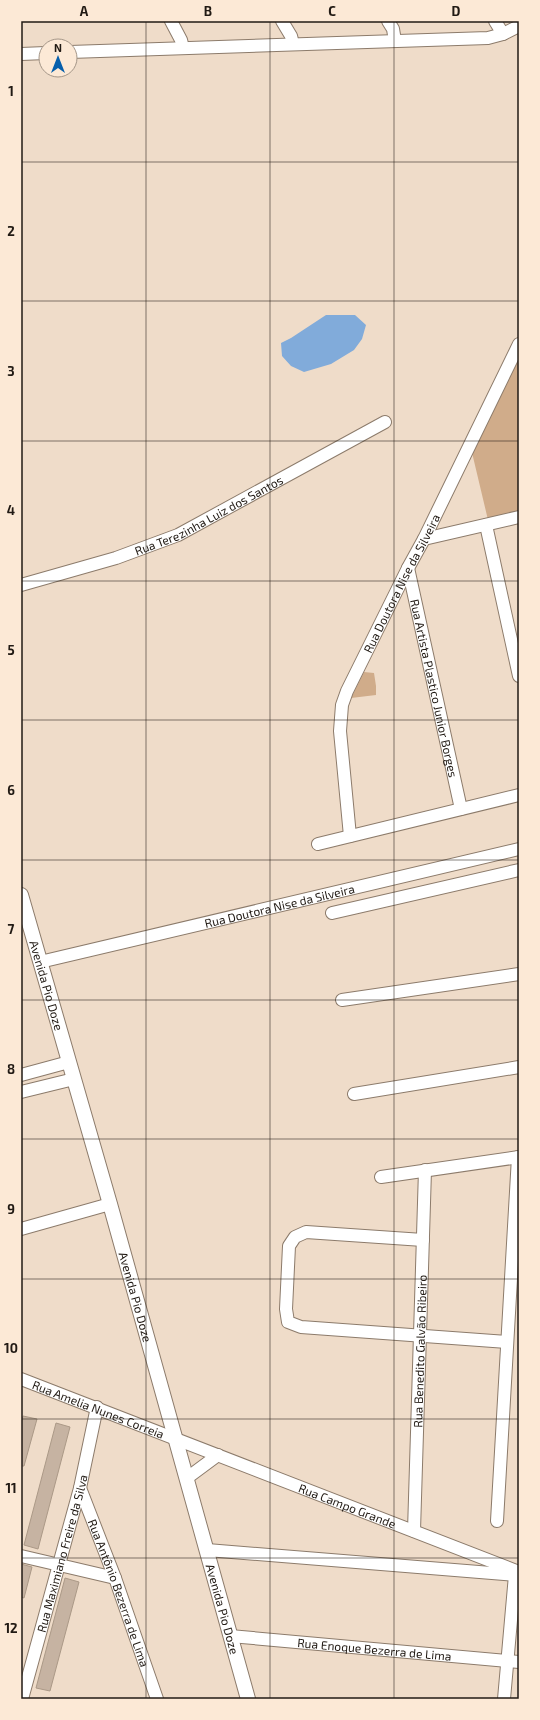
<svg xmlns="http://www.w3.org/2000/svg" width="540" height="1720" font-family="'Exo 2',sans-serif">
  <style>
    .green { fill: #d0ac8a }
    .water { fill: #81abda }
    .building { fill: #c6b3a2; stroke: #ab9987 }
    .lines { fill: none; stroke-linecap: round; stroke-linejoin: round }
    .minor-casing { stroke: #8c7b6b; stroke-width: 14 }
    .tertiary-casing { stroke: #8c7b6b; stroke-width: 16 }
    .minor { stroke: #fff; stroke-width: 12 }
    .tertiary { stroke: #fff; stroke-width: 14 }
    .grid { fill: none; stroke: #211a14; stroke-width: 1; stroke-opacity: 0.55 }
    .labels { text-anchor: middle; dominant-baseline: central; stroke-width: 3; stroke-linejoin: round; paint-order: stroke }
    .street-label { font-size: 12px; fill: #211a14; stroke: #fce9d6 }
    .neatline { fill: none; stroke: #211a14; stroke-width: 1.5 }
    .grid-label { font-size: 13px; text-anchor: middle; font-weight: bold; fill: #211a14 }
  </style>
  <rect width="100%" height="100%" fill="#efdcc9"/>
  <path class="green" d="M519 340V513L488 520 469 440Z
    M364 672 374 673 376 686V695L351 698Z"/>
  <path class="water" d="M326 315H355L366 325 362 339 354 350 331 364 304 372 291 366 282 356 281 343 291 338Z"/>
  <path class="building" d="M23 1416 37 1419 24 1466H21V1423Z
    M56 1423 70 1427 38 1549 24 1545Z
    M21 1564 32 1567 24 1598 21 1597Z
    M65 1578 79 1582 50 1691 36 1688Z"/>
  <g class="lines">
    <g class="minor-casing">
      <g id="minor">
        <path d="M171 21 181 40 183 48"/>
        <path d="M282 21 291 36 293 44"/>
        <path d="M388 21 393 29 395 41"/>
        <path d="M495 21 503 34"/>
        <path d="M70 52 488 38 503 34 519 26"/>
        <path d="M21 54 46 53"/>
        <path d="M486 525 519 676"/>
        <path d="M424 539 519 517"/>
        <path id="s1" d="M408 568 461 809"/>
        <path id="s2" d="M21 585 116 558 178 535 385 422"/>
        <path id="s3" d="M350 836 340 731 342 705 347 691 408 568 424 539 519 344"/>
        <path d="M318 844 519 795"/>
        <path d="M332 913 519 870"/>
        <path id="s4" d="M40 962 519 849"/>
        <path d="M342 1000 519 974"/>
        <path d="M21 1075 69 1062"/>
        <path d="M21 1092 74 1079"/>
        <path d="M354 1094 519 1067"/>
        <path d="M381 1177 519 1157"/>
        <path d="M21 1229 110 1204"/>
        <path d="M423 1240 306 1232 295 1237 289 1246 286 1309 288 1322 301 1327 507 1342"/>
        <path id="s5" d="M21 1379 519 1572"/>
        <path d="M187 1478 218 1455"/>
        <path id="s6" d="M80 1488 115 1578 157 1699"/>
        <path d="M497 1521 518 1157"/>
        <path id="s7" d="M414 1531 425 1170"/>
        <path d="M207 1550 517 1575"/>
        <path d="M21 1556 115 1578"/>
        <path id="s8" d="M230 1636 519 1662"/>
        <path id="s9" d="M22 1699 80 1488 97 1407"/>
        <path d="M504 1699 515 1575"/>
      </g>
    </g>
    <g class="tertiary-casing">
      <g id="tertiary">
        <path id="s10" d="M21 895 110 1204 248 1699"/>
      </g>
    </g>
    <use href="#minor" class="minor"/>
    <use href="#tertiary" class="tertiary"/>
  </g>
  <path class="grid" d="M146 21V1699M270 21V1699M394 21V1699M21 162H519M21 301H519M21 441H519M21 581H519M21 720H519M21 860H519M21 1000H519M21 1139H519M21 1279H519M21 1419H519M21 1558H519"/>
  <g class="labels">
    <g class="street-label">
      <text stroke="none"><textPath href="#s2" startOffset="201">Rua Terezinha Luiz dos Santos</textPath></text>
      <text stroke="none"><textPath href="#s3" startOffset="267">Rua Doutora Nise da Silveira</textPath></text>
      <text stroke="none"><textPath href="#s1" startOffset="123">Rua Artista Plastico Junior Borges</textPath></text>
      <text stroke="none"><textPath href="#s4" startOffset="246">Rua Doutora Nise da Silveira</textPath></text>
      <text stroke="none"><textPath href="#s10" startOffset="94">Avenida Pio Doze</textPath></text>
      <text stroke="none"><textPath href="#s10" startOffset="418">Avenida Pio Doze</textPath></text>
      <text stroke="none"><textPath href="#s7" startOffset="180">Rua Benedito Galvão Ribeiro</textPath></text>
      <text stroke="none"><textPath href="#s5" startOffset="83">Rua Amelia Nunes Correia</textPath></text>
      <text stroke="none"><textPath href="#s5" startOffset="350">Rua Campo Grande</textPath></text>
      <text stroke="none"><textPath href="#s9" startOffset="151">Rua Maximiano Freire da Silva</textPath></text>
      <text stroke="none"><textPath href="#s6" startOffset="112">Rua Antônio Bezerra de Lima</textPath></text>
      <text stroke="none"><textPath href="#s10" startOffset="742">Avenida Pio Doze</textPath></text>
      <text stroke="none"><textPath href="#s8" startOffset="145">Rua Enoque Bezerra de Lima</textPath></text>
    </g>
  </g>
  <rect width="540" height="1720" fill="none" stroke="#fce9d6" stroke-width="44"/>
  <g transform="translate(58 58)"><circle r="19" fill="#fce9d6" stroke="#a49688"/>
  <path d="M0-3L7 15L0 10L-7 15Z" fill="#065fac"/>
  <text y="-6" font-size="11" font-weight="bold" text-anchor="middle" fill="#211a14">N</text>
  </g>
  <rect x="22" y="22" width="496" height="1676" class="neatline"/>
  <g class="grid-label">
    <text x="84" y="16">A</text>
    <text x="208" y="16">B</text>
    <text x="332" y="16">C</text>
    <text x="456" y="16">D</text>
    <text x="11" y="96">1</text>
    <text x="11" y="236">2</text>
    <text x="11" y="376">3</text>
    <text x="11" y="515">4</text>
    <text x="11" y="655">5</text>
    <text x="11" y="795">6</text>
    <text x="11" y="934">7</text>
    <text x="11" y="1074">8</text>
    <text x="11" y="1214">9</text>
    <text x="11" y="1353">10</text>
    <text x="11" y="1493">11</text>
    <text x="11" y="1633">12</text>
  </g>
</svg>
